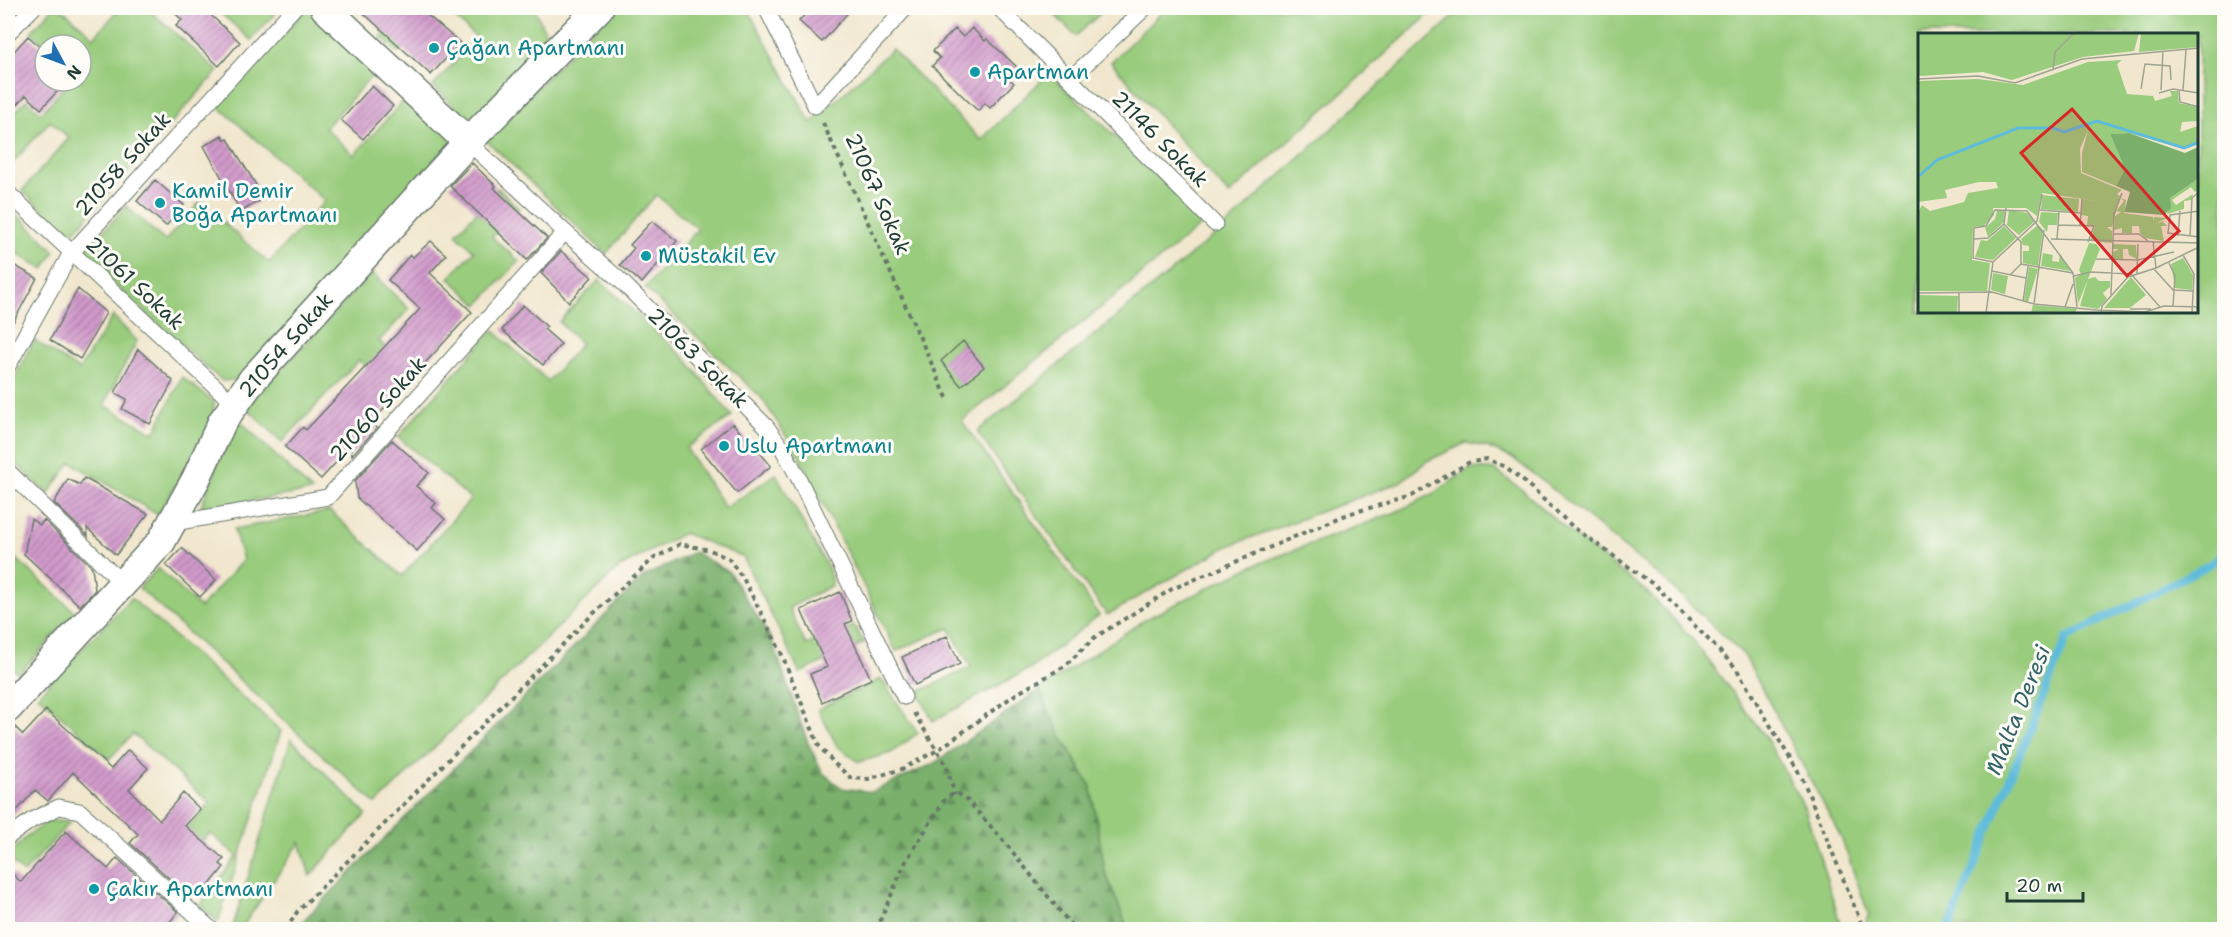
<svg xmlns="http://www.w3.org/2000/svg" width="2232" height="937" font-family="'Shantell Sans',sans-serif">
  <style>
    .grass { fill: #99cc7d; stroke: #5c8458; stroke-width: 1.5; fill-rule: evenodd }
    .forest { fill: url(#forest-firs); stroke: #4c7650; stroke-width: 1.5 }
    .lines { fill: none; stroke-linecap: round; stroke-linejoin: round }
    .stream { stroke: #5dbbdb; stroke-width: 8 }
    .building { fill: url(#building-hatch) }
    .lane-casing { stroke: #68786a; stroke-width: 17 }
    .street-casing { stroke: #68786a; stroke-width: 31 }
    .path { stroke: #68786a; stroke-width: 4; stroke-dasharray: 4.5 4.5; stroke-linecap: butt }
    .lane { stroke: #fff; stroke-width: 15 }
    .street { stroke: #fff; stroke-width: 28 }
    .culture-dot { fill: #0f9aa8; stroke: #fdfcf7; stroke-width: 2 }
    .labels { text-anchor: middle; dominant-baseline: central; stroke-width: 6; stroke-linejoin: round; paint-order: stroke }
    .culture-label { font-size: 21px; fill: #0d838f; stroke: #fdfcf7; text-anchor: start }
    .street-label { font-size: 21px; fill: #1f3d34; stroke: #fdfcf7 }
    .water-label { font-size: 22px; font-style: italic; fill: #326366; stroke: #fdfcf7 }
    .inset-river { fill: none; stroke: #5dbbdb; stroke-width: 3 }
    .inset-road { fill: none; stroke: #9da390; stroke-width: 1.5 }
    .view { fill: #d62828; fill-opacity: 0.15; stroke: #d62828; stroke-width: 3 }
    .inset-edge { fill: none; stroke: #1f3d34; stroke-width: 3 }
  </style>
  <defs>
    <pattern id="forest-firs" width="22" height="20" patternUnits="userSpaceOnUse" patternTransform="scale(1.5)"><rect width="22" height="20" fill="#7ab06c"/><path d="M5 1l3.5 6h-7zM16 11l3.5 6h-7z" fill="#63905a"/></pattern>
    <pattern id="building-hatch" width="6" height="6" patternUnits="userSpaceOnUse" patternTransform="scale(1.5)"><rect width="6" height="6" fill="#d19acb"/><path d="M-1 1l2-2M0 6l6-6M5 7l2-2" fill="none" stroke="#a97fa6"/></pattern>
  </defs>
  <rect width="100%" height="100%" fill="#fdfcf7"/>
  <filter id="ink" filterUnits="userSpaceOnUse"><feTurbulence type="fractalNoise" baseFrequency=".0167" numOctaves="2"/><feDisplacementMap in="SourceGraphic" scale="12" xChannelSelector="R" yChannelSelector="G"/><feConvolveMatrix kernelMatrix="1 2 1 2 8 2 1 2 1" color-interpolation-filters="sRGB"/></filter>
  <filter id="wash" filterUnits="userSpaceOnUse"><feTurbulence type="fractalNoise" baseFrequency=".008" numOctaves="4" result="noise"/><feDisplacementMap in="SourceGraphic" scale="24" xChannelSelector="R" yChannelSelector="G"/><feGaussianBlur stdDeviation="1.35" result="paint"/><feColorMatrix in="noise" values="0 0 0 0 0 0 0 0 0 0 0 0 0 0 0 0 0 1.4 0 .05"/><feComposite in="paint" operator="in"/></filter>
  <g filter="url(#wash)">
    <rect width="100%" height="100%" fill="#f1e7ce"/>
    <path class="grass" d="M53 8H61L94 37 116 13 111 8H147L218 71 71 235 22 191 69 138 50 121 8 168V120L26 100 41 113 70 81H81V45H45L31 32Z
      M215 8H280L251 40Z
      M307 8 378 69 325 128 354 155 408 96 456 139 245 374 234 380 222 381 82 255 126 206 165 241 200 202 269 263 325 201 218 106Z
      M409 8H441L398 53 381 37Z
      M444 8H534L548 38 470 121 433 86 477 38Z
      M614 8H747L811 123 892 49 981 140 1049 73 1205 222 962 421 1099 615 1034 666 933 721 918 692 971 667 949 628 896 651 799 456 761 397 645 288 698 229 656 195 606 254 486 140Z
      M1048 8H1106L1076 36Z
      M1166 8H1436L1229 195 1111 62Z
      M1463 8H2224V929H1863L1869 915 1841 837 1744 655 1669 584 1550 487 1514 459 1487 447 1466 443 1427 461 1400 482 1226 547 1107 615 977 432 1221 230ZM1920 34H2198V312H1920Z
      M498 188 519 208 492 237 519 261 478 305 449 278 474 251 456 234Z
      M8 206 55 251 44 269 8 249Z
      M372 273 409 309 379 341 415 375 396 395 359 360 282 442 246 407Z
      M599 280 685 358 732 416 686 448 725 508 776 474 829 570 832 585 789 608 806 645 854 626 864 643 800 673 743 557 684 533 620 567 376 804 139 588 158 568 200 608 243 560 234 529 330 511 402 576 471 499 398 437 493 330 548 381 581 344 559 322Z
      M113 316 137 341 104 405 154 433 182 377 214 402 213 422 158 515 71 462 48 494 8 456V391L34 340 79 370Z
      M240 421 312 491 200 509 220 458Z
      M1471 468 1495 470 1521 489 1567 530 1647 592 1689 635 1765 736 1805 809 1842 929H1128L1105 872 1091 787 1060 734 1039 690 1146 619 1252 566 1396 512 1431 495Z
      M8 551 75 612 19 674 8 665Z
      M131 598 281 731 218 922 200 905 237 856 210 833 173 875 157 862 210 803 133 734 109 759 38 695Z
      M881 679 918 733 891 753 859 762 837 746 818 709Z
      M291 739 366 814 310 876 300 842 241 929H232Z
      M49 821 70 822 24 873 8 859V855L28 835Z"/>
    <path class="forest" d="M694 552 729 572 772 640 808 743 823 773 842 788 872 792 933 764 1039 690 1060 734 1091 787 1105 872 1128 929H295L643 577Z"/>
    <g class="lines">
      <path class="stream" d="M1948 930 2067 638 2212 563 2224 551"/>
    </g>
    <g id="blocks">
      <path class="building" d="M170 8H203L240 42 219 66 176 26 182 20Z
        M358 8H419L460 43 431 75Z
        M811 8H852L822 42 799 21Z
        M972 28 985 41 987 39 1017 67 1007 77 1014 83 990 108 985 103 978 111 932 66 940 58 933 51 955 29 963 37Z
        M28 36 45 51V81H67L41 109 26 95 8 115V58Z
        M372 86 393 106 363 139 341 120Z
        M222 135 225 140 228 139 264 198 241 212 204 146Z
        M472 163 496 186 494 188 547 238 527 260 450 186Z
        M155 180 184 205 166 226 137 201Z
        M652 221 677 241 642 283 620 265 634 248 630 245Z
        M431 241 446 255 430 273 472 312 393 398 372 423 377 428 352 455 351 446 321 479 285 447 303 427 306 430 420 309 388 280 410 255 413 257Z
        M561 251 592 277 569 302 541 273Z
        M8 262 37 278 8 332Z
        M78 289 106 313 80 359 50 340Z
        M523 305 547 327 544 329 561 344 543 365 502 330Z
        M963 341 984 367 961 386 941 361Z
        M138 349 173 381 150 424 122 409 127 399 115 393Z
        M733 423 751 446 753 444 771 466 737 493 701 449Z
        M392 440 429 473 416 486 436 503 432 508 445 519 417 551 357 498 355 481Z
        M84 478 148 514 116 555 87 528 88 536 54 503 68 479 80 485Z
        M31 519 40 525 44 520 92 567 95 590 80 606 24 554Z
        M182 548 216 580 200 597 166 565Z
        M840 592 852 621 845 624 871 679 822 702 810 674 827 667 801 610Z
        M947 636 960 664 915 685 902 657Z
        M46 710 111 769 128 750 148 768 129 789 160 820 183 793 200 809 185 826 224 859 220 864 224 867 200 897 195 892 190 897 130 843 138 834 73 772 48 801 35 790 8 821V724H12L23 735Z
        M66 831 108 869 117 858 178 912 163 930H16L8 922V870L21 882Z"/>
    </g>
  </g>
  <g filter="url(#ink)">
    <use href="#blocks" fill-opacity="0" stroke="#68786a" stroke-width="1.5"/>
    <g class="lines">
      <g class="lane-casing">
        <path id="lane" d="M766 8 815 106 906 8
          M999 8 1215 224
          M8 33 33 8
          M1070 79 1145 8
          M468 142 565 232 622 282 766 426 782 448 798 477 904 697
          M8 193 234 404
          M8 366 71 253 294 8
          M8 471 122 583
          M173 523 328 497 565 232
          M8 837 32 820 59 807 80 811 212 930"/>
      </g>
      <g class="street-casing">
        <path id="street" d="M325 8 468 142
          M8 708 161 542 196 479 222 422 253 379 468 142 599 8"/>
      </g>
      <path class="path" d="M823 123 948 400
        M914 713 946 765 955 795
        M286 930 297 912 593 614 653 559 680 544 710 550 729 559 744 580 780 650 819 746 835 764 851 778 868 779 902 769 938 750 1013 696 1065 666 1094 638 1172 589 1348 514 1412 496 1468 463 1487 459 1506 467 1528 485 1573 527 1657 587 1736 668 1803 780 1864 930
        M876 930 906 861 944 801 951 795 959 794 968 801 1002 839 1075 930"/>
      <use href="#lane" class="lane"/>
      <use href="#street" class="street"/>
    </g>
  </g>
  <g class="culture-dot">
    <circle cx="434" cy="48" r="6"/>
    <circle cx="975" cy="72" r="6"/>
    <circle cx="160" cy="203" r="6"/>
    <circle cx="646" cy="256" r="6"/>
    <circle cx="724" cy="446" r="6"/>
    <circle cx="94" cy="889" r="6"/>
  </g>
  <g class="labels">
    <g class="culture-label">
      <text x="446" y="48">Çağan Apartmanı</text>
      <text x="987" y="72">Apartman</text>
      <text x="172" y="191">Kamil Demir<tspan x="172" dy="24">Boğa Apartmanı</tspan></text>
      <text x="658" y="256">Müstakil Ev</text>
      <text x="736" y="446">Uslu Apartmanı</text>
      <text x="106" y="889">Çakır Apartmanı</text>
    </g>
    <g class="street-label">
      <text transform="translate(1160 139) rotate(45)">21146 Sokak</text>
      <text transform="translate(123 164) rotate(-48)">21058 Sokak</text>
      <text transform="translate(878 194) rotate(66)">21067 Sokak</text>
      <text transform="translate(135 283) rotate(43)">21061 Sokak</text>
      <text transform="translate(286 345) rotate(-49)">21054 Sokak</text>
      <text transform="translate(698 358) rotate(45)">21063 Sokak</text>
      <text transform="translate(378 409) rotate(-48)">21060 Sokak</text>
    </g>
    <g class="water-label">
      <text transform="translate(2018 710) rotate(-68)">Malta Deresi</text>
    </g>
  </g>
  <g transform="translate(1918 33)">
    <rect width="280" height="280" fill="#f1e7ce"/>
    <path d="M0 0H221L216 18 165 24 94 47 65 39 3 43 0 41ZM223 0H280V14L221 19ZM204 27 199 31 209 61 235 63 237 68 254 63 252 58H260L261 70 280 74V88L264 89 262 99 280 93V111L267 116 211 100 192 101 207 136 198 153 164 139V120L170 97 162 116 163 140 204 157 199 161 202 163 194 194H189L194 198V210L172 208 177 193 169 192 170 183 163 182 164 166 186 169 124 160 119 183 108 175H75L76 182 66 193 55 194 54 227 72 230 69 258H0V179L4 172 12 178 46 169 50 160 80 155 78 149H61L27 157 29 165 0 169V48L60 46 105 52 170 29ZM280 146V157L277 159 273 154 254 167 258 172 275 161 273 167 266 168V176L249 181 252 165ZM124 162 161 166 160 179 123 176ZM203 165 208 167 206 180 235 184 236 188V184L249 185 237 191 249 187 245 189 249 193H243L246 208 227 205 222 200 221 193H214V200H204V195L196 197 197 183 203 179 198 178 206 168ZM87 177 86 189 70 204 67 195 77 186 79 178ZM91 177 109 180 117 188 101 202 89 192ZM123 179 140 180 139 192H130L129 199 121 189ZM120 192 125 197 120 233 105 230V218H111V213L105 212 103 206ZM86 193 98 205 75 227 57 224 63 207 69 208ZM171 210 178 211 182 216 160 271 157 245 163 241 161 237ZM195 211 218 212 219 226 211 222 210 216H205V226H195V219L201 216H195ZM125 220 135 222 134 228 141 229 142 221 153 238 123 233ZM265 225 275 242 274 257 257 255 253 231ZM111 234 120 236 110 269 106 268ZM75 240 90 243 87 261 73 257ZM177 244 181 248H192V254L185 260 189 266 180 276 162 273 170 246ZM213 244 228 262 212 275H186ZM0 262 40 263 39 280H0ZM115 272 159 276 157 280H113Z" fill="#99cc7d"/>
    <path d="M211 100 267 120 280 114V146L252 165 253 175 246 182 206 179 212 159 198 153 207 136 192 101Z" fill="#7ab06c"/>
    <path class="inset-river" d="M0 144 19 127 100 95H135L146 99 179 88 266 115 281 109"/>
    <path class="inset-road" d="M135 37 137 19 156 0M0 46 60 43 97 50 164 26 281 15M223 56 227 31 252 33 253 47M243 57 245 18M261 57 262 69 281 74M265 57 268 17M241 60 255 56 281 60M122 177 163 180M281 178 252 182 250 200 281 204M86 191 103 209V231L92 242M140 192 176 193 170 209M162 193 164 166M195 201H221L230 208M260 203 262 178M272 203 274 165 281 159M56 206 70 205 86 191 88 175M133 206 281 210M139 207 141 179M235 208 238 235M265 222 276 241 274 280M178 226 220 227 256 219M75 229 55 225 56 195 68 193 77 177 109 178 155 240 159 274M251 230 257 243 255 273M103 231 155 240M236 236 255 257 275 258M74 238 108 245M219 241 220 211M156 243 173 239 213 241 242 274M0 260 74 259 116 271 178 277 227 279 246 273 281 274M193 262 196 181 204 160M105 269 110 233M116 271 126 197M147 274 155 251M212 276H233M41 280V259M68 280 75 229 119 188 124 161M183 280 184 273 210 244 238 235 281 214"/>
    <path class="view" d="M154 76 261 198 209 243 103 120Z"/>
    <rect width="280" height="280" class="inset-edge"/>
  </g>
  <rect width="2232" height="937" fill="none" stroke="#fdfcf7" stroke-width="30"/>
  <g transform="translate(63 63) rotate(131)"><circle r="28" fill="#fdfcf7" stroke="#a4b0a9" stroke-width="1.5"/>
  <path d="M0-4.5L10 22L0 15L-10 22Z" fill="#1f6fb2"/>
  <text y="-9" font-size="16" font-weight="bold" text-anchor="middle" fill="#1f3d34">N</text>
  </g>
  <path d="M2007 892v9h76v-9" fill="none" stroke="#1f3d34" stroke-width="3"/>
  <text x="2016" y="892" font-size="18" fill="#1f3d34" stroke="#fdfcf7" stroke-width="4.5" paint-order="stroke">20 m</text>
</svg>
